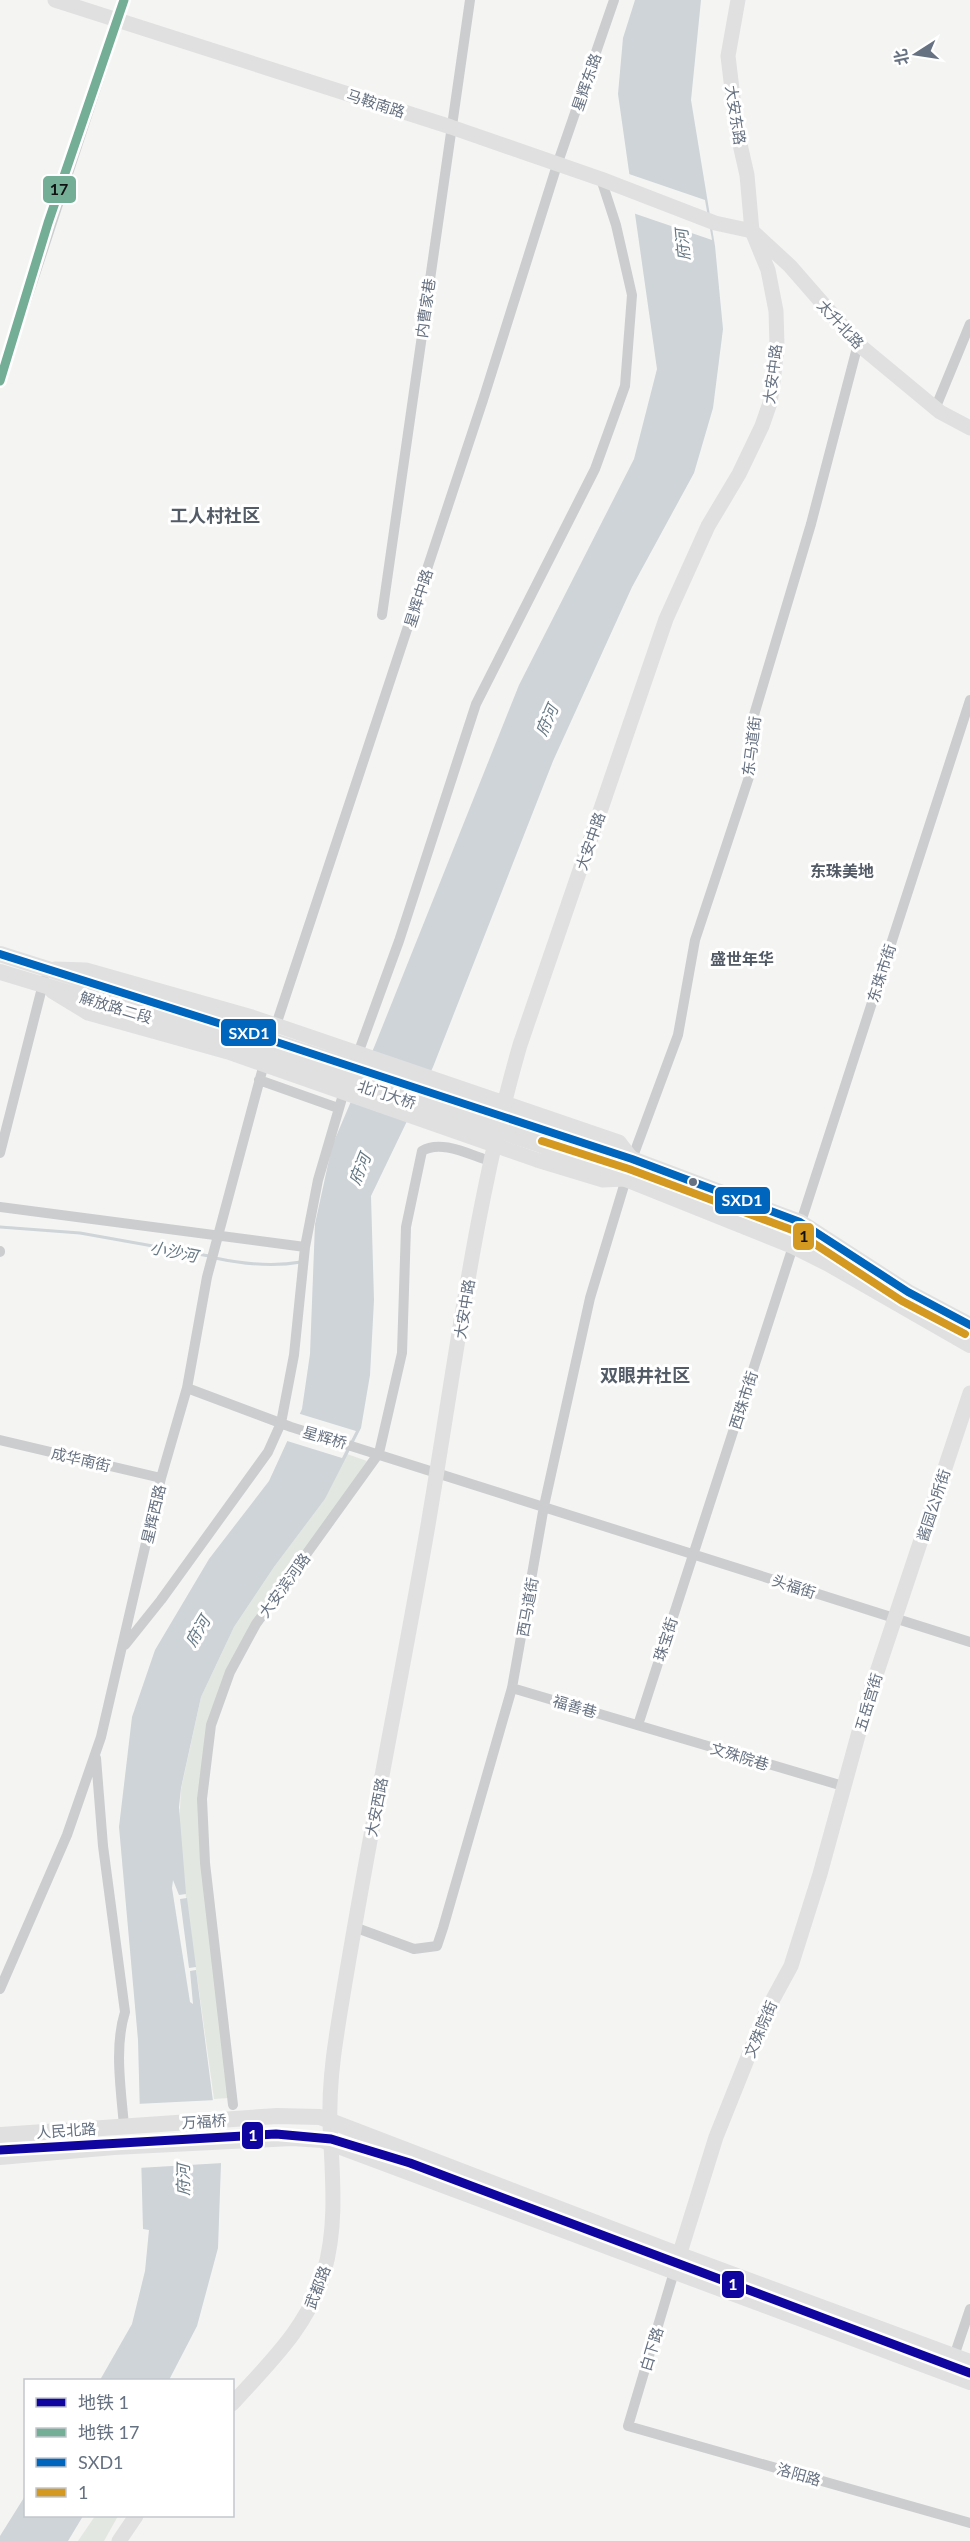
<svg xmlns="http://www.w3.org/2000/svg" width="970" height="2541" font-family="Lato,'Noto Sans SC',sans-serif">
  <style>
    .green { fill: #e3e7e1 }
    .water { fill: #ced4d8 }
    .pier { fill: #f4f4f3 }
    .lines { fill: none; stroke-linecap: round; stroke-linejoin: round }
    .stream { stroke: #ced4d8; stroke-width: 3 }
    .street { stroke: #cccdce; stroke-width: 10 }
    .secondary { stroke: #e0e0e1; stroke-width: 15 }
    .primary { stroke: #e0e0e1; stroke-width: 16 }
    .bus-1-casing { stroke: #fff; stroke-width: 12 }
    .bus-2-casing { stroke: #fff; stroke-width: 12 }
    .bus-1 { stroke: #0065bd; stroke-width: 8 }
    .bus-2 { stroke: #d39920; stroke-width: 8 }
    .metro-1-casing { stroke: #fff; stroke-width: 14 }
    .metro-2-casing { stroke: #fff; stroke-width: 14 }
    .metro-1 { stroke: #10069f; stroke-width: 9 }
    .metro-2 { stroke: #74ae96; stroke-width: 9 }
    .bus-dot { fill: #667181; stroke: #fff; stroke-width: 2 }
    .labels { text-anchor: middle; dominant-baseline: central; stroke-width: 6; stroke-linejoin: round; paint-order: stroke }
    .street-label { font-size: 15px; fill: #667181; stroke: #fff }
    .water-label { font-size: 16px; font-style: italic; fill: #667985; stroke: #fff }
    .neighbourhood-label { font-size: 16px; font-weight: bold; fill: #535b67; stroke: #fff }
    .quarter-label { font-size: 18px; font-weight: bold; fill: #535b67; stroke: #fff }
    .line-badge { stroke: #fff; stroke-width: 2 }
    .badge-label { font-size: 16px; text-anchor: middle; font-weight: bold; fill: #fff }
    .pale-badge-label { font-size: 16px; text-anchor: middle; font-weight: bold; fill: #111 }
  </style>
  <rect width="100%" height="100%" fill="#f4f4f3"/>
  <path class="green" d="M347 1454 367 1461 227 1673 200 1786 229 2098 214 2099 183 1876 179 1827 181 1789 201 1697 234 1627 274 1567 325 1499Z
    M95 2516H118L104 2541H78Z"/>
  <path class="water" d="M635 0H701L691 100 715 246 723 329 713 408 694 473 632 587 553 761 433 1067 371 1196 374 1300 370 1375 361 1428 325 1499 274 1567 234 1627 201 1697 181 1788 179 1807 186 1894 179 1895 173 1880 172 1888 190 2002 193 2004 190 1971 196 1970 221 2163 218 2248 197 2326 169 2380H100L132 2324 145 2271 149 2230 143 2229 138 2040 119 1827 132 1717 155 1650 209 1559 269 1481 302 1409 310 1354 315 1224 332 1146 375 1045 519 685 634 459 657 369 618 94 623 38Z
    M187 1898 196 1967 189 1968 180 1899Z
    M25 2496 26 2516H83L68 2541H0V2536Z"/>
  <path class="pier" d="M629 174 705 200 712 240 633 213Z
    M297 1413 356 1431 342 1458 284 1440Z
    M216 2100 223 2163 138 2168 136 2104Z"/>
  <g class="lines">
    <path class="stream" d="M0 1227 80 1233 209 1256
      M215 1258C243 1264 273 1267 301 1262"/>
    <path class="street" d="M0 381 125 0
      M935 409 970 324
      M382 615 470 0
      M274 1031 483 400 557 165 614 0
      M356 1059 399 941 476 704 595 469 625 386 632 295 616 225 601 179
      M259 1080 338 1108
      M0 1153 44 980
      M0 1207 305 1247
      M0 1251V1252
      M187 1388 291 1427 970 1642
      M0 1440 161 1478
      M125 1645 161 1600 268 1452 281 1423 294 1355 305 1247 318 1180 345 1088
      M512 1688 843 1786
      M638 1725 970 700
      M96 1758 103 1846 125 2012C114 2047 121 2089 124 2126
      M354 1927 414 1949 437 1946 443 1928 512 1688 544 1506 590 1298 632 1159 678 1035 695 940 750 774 754 715 811 524 858 344
      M0 1989 67 1835 101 1737 161 1478 187 1388 207 1277 265 1060
      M233 2105 205 1863 202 1799 211 1725 230 1672 256 1624 379 1453 402 1353 406 1227 422 1151C441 1139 470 1155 490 1161
      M674 2272 628 2426 970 2523
      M948 2374 970 2309"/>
    <path class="secondary" d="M55 0 451 127 601 179 715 223 752 231 790 266 858 344 940 412 970 428
      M55 969 86 970 252 1017 619 1142 632 1159
      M52 991 88 1013 228 1052 537 1160 603 1180 625 1179
      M674 2272 716 2137 766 2012 791 1966 820 1874 868 1699 970 1393
      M232 2404C269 2363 309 2326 324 2272 338 2224 332 2173 330 2124 329 2093 332 2063 337 2032 363 1865 398 1698 427 1531 455 1368 474 1204 520 1045L666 619 708 526 739 474 762 426 770 403 774 374 777 346 776 311 768 270 752 231 747 175 737 131 728 56 738 0
      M119 2541 136 2516"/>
    <path class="primary" d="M0 954 237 1029 632 1159 800 1222 908 1292 970 1325
      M0 972 232 1042 541 1145 793 1246 827 1263 970 1345
      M0 2135 277 2116 320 2117 680 2255 970 2362
      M0 2157 114 2147 292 2138 322 2140 970 2382"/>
    <g class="bus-1-casing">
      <path id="bus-1" d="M0 954 237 1029 632 1159 800 1222 908 1292 970 1325"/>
    </g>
    <g class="bus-2-casing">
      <path id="bus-2" d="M542 1141 629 1169 795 1231 902 1301 965 1334"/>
    </g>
    <use href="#bus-1" class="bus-1"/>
    <use href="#bus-2" class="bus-2"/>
    <g class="metro-1-casing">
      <path id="metro-1" d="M0 2150 276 2134 331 2139 410 2163 970 2373"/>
    </g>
    <g class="metro-2-casing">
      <path id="metro-2" d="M0 381 48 223 124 0"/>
    </g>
    <use href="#metro-1" class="metro-1"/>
    <use href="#metro-2" class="metro-2"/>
  </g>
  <circle class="bus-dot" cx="693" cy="1182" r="5"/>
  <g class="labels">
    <g class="street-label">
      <text transform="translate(586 82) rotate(-71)">星辉东路</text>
      <text transform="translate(376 103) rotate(18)">马鞍南路</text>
      <text transform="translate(736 115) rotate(81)">大安东路</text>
      <text transform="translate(425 308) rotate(-82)">内曹家巷</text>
      <text transform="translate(841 324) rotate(47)">太升北路</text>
      <text transform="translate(772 374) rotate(-83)">大安中路</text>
      <text transform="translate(418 598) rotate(-72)">星辉中路</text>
      <text transform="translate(751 746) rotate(-83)">东马道街</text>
      <text transform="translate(590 841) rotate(-71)">大安中路</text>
      <text transform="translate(881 973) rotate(-72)">东珠市街</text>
      <text transform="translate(116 1007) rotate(17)">解放路二段</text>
      <text transform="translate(387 1094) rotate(18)">北门大桥</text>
      <text transform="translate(464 1309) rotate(-81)">大安中路</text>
      <text transform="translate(743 1400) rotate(-72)">西珠市街</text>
      <text transform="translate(325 1437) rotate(16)">星辉桥</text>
      <text transform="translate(81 1459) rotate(13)">成华南街</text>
      <text transform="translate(933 1505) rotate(-72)">酱园公所街</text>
      <text transform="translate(153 1514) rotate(-77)">星辉西路</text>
      <text transform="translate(284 1585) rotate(-54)">大安滨河路</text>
      <text transform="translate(794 1586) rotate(18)">头福街</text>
      <text transform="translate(527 1607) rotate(-80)">西马道街</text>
      <text transform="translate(665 1639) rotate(-72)">珠宝街</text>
      <text transform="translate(868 1702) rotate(-73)">五岳宫街</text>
      <text transform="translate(575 1706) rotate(16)">福善巷</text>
      <text transform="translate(740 1756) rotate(17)">文殊院巷</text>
      <text transform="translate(376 1807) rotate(-79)">大安西路</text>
      <text transform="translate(760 2029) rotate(-67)">文殊院街</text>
      <text transform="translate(204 2121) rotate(-3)">万福桥</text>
      <text transform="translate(66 2130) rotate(-4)">人民北路</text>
      <text transform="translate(317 2287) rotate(-69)">武都路</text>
      <text transform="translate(651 2349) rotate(-73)">白下路</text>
      <text transform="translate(799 2474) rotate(16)">洛阳路</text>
    </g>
    <g class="water-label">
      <text transform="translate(682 245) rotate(-95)">府河</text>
      <text transform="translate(546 720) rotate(-66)">府河</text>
      <text transform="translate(359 1169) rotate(-68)">府河</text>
      <text transform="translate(174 1251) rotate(11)">小沙河</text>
      <text transform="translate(197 1631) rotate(-59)">府河</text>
      <text transform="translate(182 2180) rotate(-90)">府河</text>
    </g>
    <g class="neighbourhood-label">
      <text x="842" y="870">东珠美地</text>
      <text x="742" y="958">盛世年华</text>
    </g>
    <g class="quarter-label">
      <text x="215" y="515">工人村社区</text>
      <text x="645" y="1375">双眼井社区</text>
    </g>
  </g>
  <g class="line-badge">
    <rect x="42" y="175" width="35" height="29" rx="6" fill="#74ae96"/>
    <rect x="220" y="1018" width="57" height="29" rx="6" fill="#0065bd"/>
    <rect x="714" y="1186" width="57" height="29" rx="6" fill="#0065bd"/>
    <rect x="792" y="1222" width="23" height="29" rx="6" fill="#d39920"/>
    <rect x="241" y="2121" width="23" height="29" rx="6" fill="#10069f"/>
    <rect x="721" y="2270" width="24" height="29" rx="6" fill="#10069f"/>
  </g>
  <g class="badge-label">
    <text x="249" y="1039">SXD1</text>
    <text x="742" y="1206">SXD1</text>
    <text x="253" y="2141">1</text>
    <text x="733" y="2290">1</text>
  </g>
  <g class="pale-badge-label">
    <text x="59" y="195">17</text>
    <text x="804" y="1242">1</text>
  </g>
  <rect x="24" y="2379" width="210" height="138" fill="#ffffff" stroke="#c2c6cd" stroke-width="1.5"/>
  <rect x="36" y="2398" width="30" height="9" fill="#10069f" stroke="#c2c6cd" stroke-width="1.5"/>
  <text x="78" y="2409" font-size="18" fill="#667181">地铁 1</text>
  <rect x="36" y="2428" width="30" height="9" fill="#74ae96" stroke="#c2c6cd" stroke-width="1.5"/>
  <text x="78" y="2439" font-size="18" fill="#667181">地铁 17</text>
  <rect x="36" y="2458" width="30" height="9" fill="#0065bd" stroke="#c2c6cd" stroke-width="1.5"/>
  <text x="78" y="2469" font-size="18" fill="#667181">SXD1</text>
  <rect x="36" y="2488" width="30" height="9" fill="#d39920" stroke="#c2c6cd" stroke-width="1.5"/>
  <text x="78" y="2499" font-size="18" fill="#667181">1</text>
  <g transform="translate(916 54) rotate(258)" stroke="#ffffff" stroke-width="4.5" paint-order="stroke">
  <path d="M0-4.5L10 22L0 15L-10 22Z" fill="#667181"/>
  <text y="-9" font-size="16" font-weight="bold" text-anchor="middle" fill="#667181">北</text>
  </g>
</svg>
